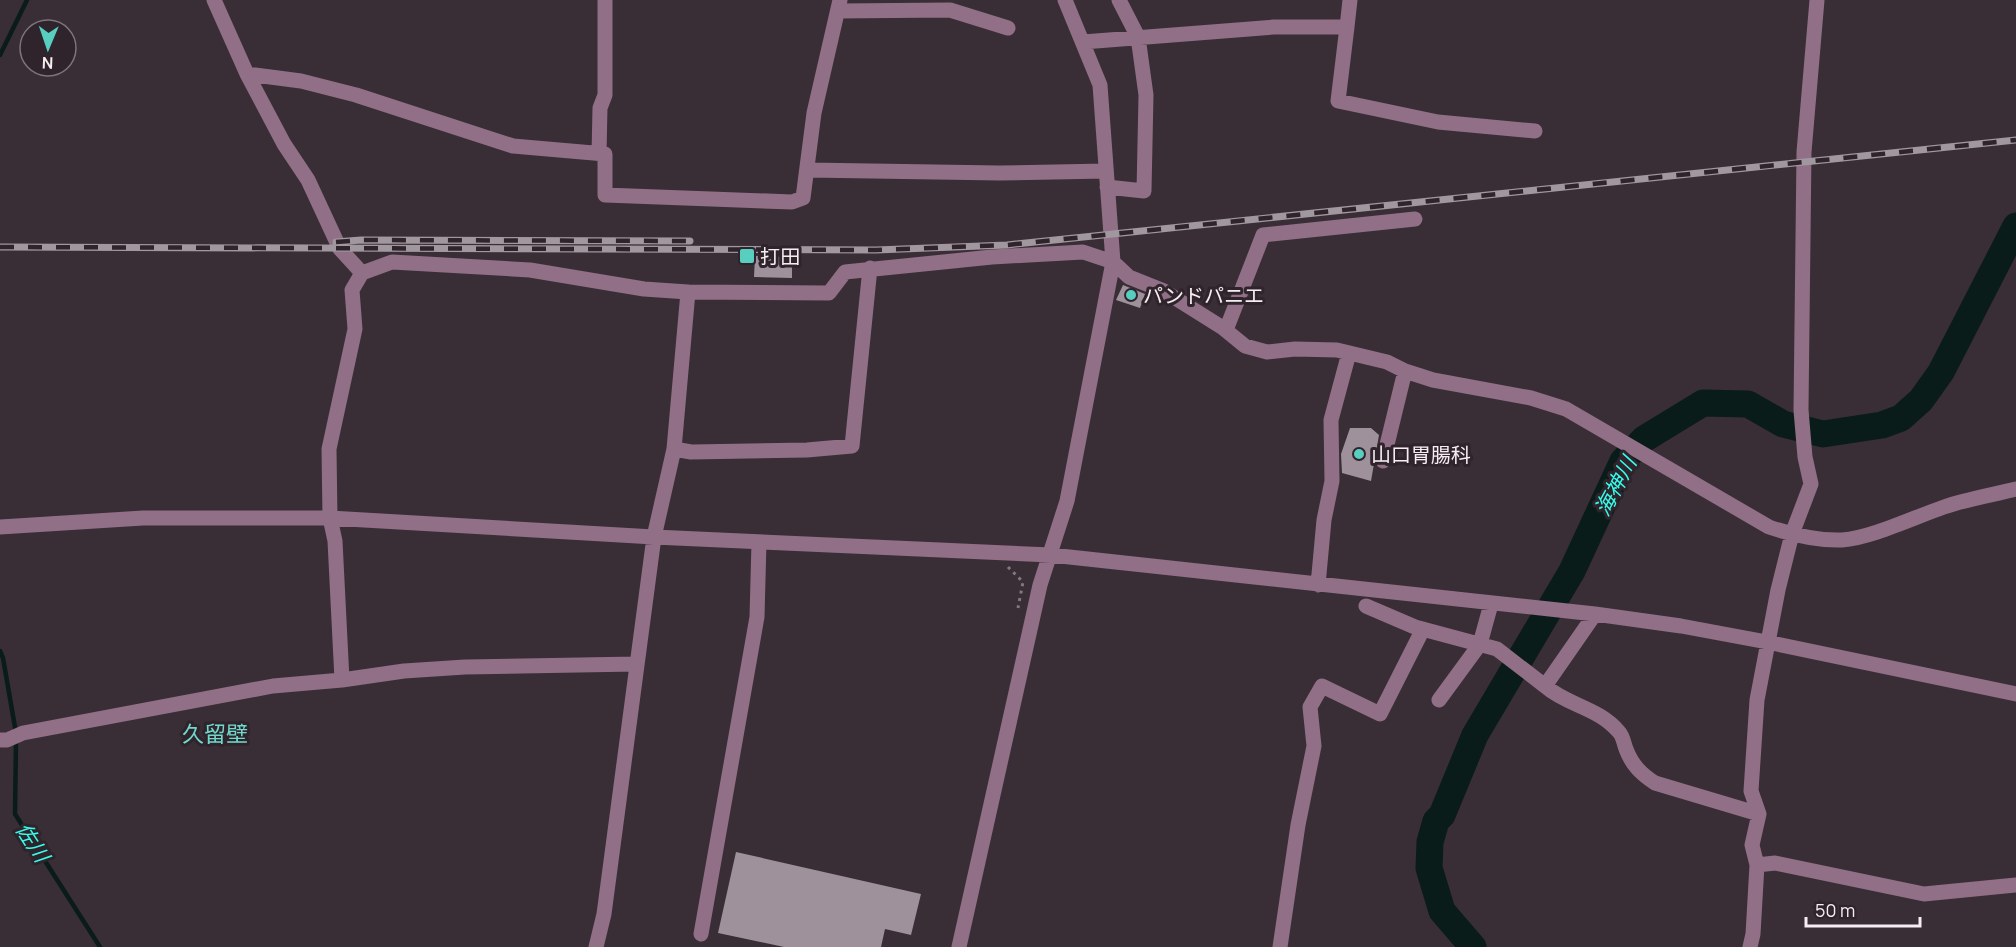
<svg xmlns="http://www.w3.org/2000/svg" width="2016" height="947" font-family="Manrope,'Noto Sans JP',sans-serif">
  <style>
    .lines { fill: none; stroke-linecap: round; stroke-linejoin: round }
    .stream { stroke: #0a1c1a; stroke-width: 4.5 }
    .river { stroke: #0a1c1a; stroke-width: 27 }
    .building { fill: #9f919b }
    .path { stroke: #82787f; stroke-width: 3; stroke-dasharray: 3 4.5; stroke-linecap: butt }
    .minor { stroke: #906f87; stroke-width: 15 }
    .rail-casing { stroke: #a1979e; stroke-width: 7 }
    .rail { stroke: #2f242c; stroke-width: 4.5; stroke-dasharray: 14; stroke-linecap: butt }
    .poi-dot { fill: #58cec0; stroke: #2f242c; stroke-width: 2 }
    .labels { text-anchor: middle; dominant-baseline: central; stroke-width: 6; stroke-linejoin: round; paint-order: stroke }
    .poi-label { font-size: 20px; fill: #f5edf2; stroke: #2f242c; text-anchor: start }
    .water-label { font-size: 21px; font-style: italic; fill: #33feeb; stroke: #2f242c }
    .quarter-label { font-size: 22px; fill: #70d9cc; stroke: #2f242c }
  </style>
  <rect width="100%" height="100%" fill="#392d36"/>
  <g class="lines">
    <path class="stream" d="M0 55 27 0
      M0 651 3 658 16 733
      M16 741 15 814 100 947"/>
    <path class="river" d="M1473 947 1442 911 1429 868 1430 842 1436 821 1442 815 1475 735 1572 571 1623 461 1644 439 1703 403 1748 404 1783 424 1823 434 1882 425 1901 418 1921 400 1941 372 2016 226"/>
  </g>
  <path class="building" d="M755 256 792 257V278L754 277Z
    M1123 285 1145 294 1140 308 1116 300Z
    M1350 428H1371L1379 435 1371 481 1342 473 1341 454Z
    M736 852 921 894 911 935 885 929 881 947H784L718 933Z"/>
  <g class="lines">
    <path class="path" d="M1008 567 1023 582 1018 608"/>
    <path class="minor" d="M214 0 247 74 284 144 308 180 340 249 362 273
      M838 11 950 10 1008 28
      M1347 27 1338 101 1438 122 1535 131
      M1083 42 1274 27H1347L1350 0
      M247 74 301 81 356 95 513 146 605 154V195L792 202 803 198 814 113 840 0
      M599 154 600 108 605 95V0
      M808 170 999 173 1106 171
      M1107 187 1144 191 1146 95 1138 37 1119 0
      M1226 330 1263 235 1415 219
      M674 449 691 452 807 450 852 446 870 268
      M1383 461 1405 371
      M0 527 143 518H330L654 537 1051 555 1595 614 1681 626 1767 642 2016 694
      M1318 585 1324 520 1332 481 1331 420 1349 353
      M1366 606 1415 627 1497 649 1545 686 1595 614
      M342 680 335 541 330 518 329 449 355 329 352 290 362 273 392 262 530 270 644 289 688 292 829 293 845 272 992 257 1083 252 1113 262 1129 277 1164 291 1223 328 1245 346 1267 352 1295 349 1337 350 1387 362 1405 371 1433 380 1531 398 1566 409 1769 527C1793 535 1817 541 1842 540 1871 538 1915 517 1944 507 1967 499 1992 495 2016 489
      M1545 686C1568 706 1598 707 1619 732 1623 736 1624 744 1626 749 1632 765 1641 774 1655 783L1759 814
      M1439 700 1480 644 1491 604
      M0 740H7L23 733 273 686 342 680 404 671 465 667 636 664
      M1757 865 1775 863 1924 894 2016 885
      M701 934 757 617 759 542
      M596 947 604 914 654 537 674 449 688 292
      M959 947 1040 585 1067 501 1113 262 1100 85 1065 0
      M1280 947 1298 825 1314 746 1310 707 1322 686 1380 714 1423 629
      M1750 947 1753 934 1757 865 1752 845 1759 814 1751 791 1757 700 1778 590 1792 534 1811 484 1805 457 1801 410 1804 152 1817 0"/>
    <g class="rail-casing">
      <path id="rail" d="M336 242 361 240 690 241
        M0 247 876 250 1007 245 2016 140"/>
    </g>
    <use href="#rail" class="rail"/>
  </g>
  <g class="poi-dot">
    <rect x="739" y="248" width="16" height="16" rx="3"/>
    <circle cx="1131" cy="295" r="6"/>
    <circle cx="1359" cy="454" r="6"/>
  </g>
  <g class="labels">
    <g class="poi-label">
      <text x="760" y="256">打田</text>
      <text x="1143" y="295">パンドパニエ</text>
      <text x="1371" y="454">山口胃腸科</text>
    </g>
    <g class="water-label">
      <text transform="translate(1615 486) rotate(-62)">海神川</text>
      <text transform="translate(33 842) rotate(57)">佐川</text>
    </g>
    <g class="quarter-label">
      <text x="215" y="734">久留壁</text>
    </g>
  </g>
  <g transform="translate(48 48) rotate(182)"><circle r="28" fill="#2f242c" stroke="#7e747b" stroke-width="1.5"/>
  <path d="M0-4.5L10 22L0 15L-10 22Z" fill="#58cec0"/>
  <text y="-9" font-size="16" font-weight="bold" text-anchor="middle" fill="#f5edf2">N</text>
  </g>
  <path d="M1806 917v9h114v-9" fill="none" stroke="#f5edf2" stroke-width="3"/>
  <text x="1815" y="917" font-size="18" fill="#f5edf2" stroke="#2f242c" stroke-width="4.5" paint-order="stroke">50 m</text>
</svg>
